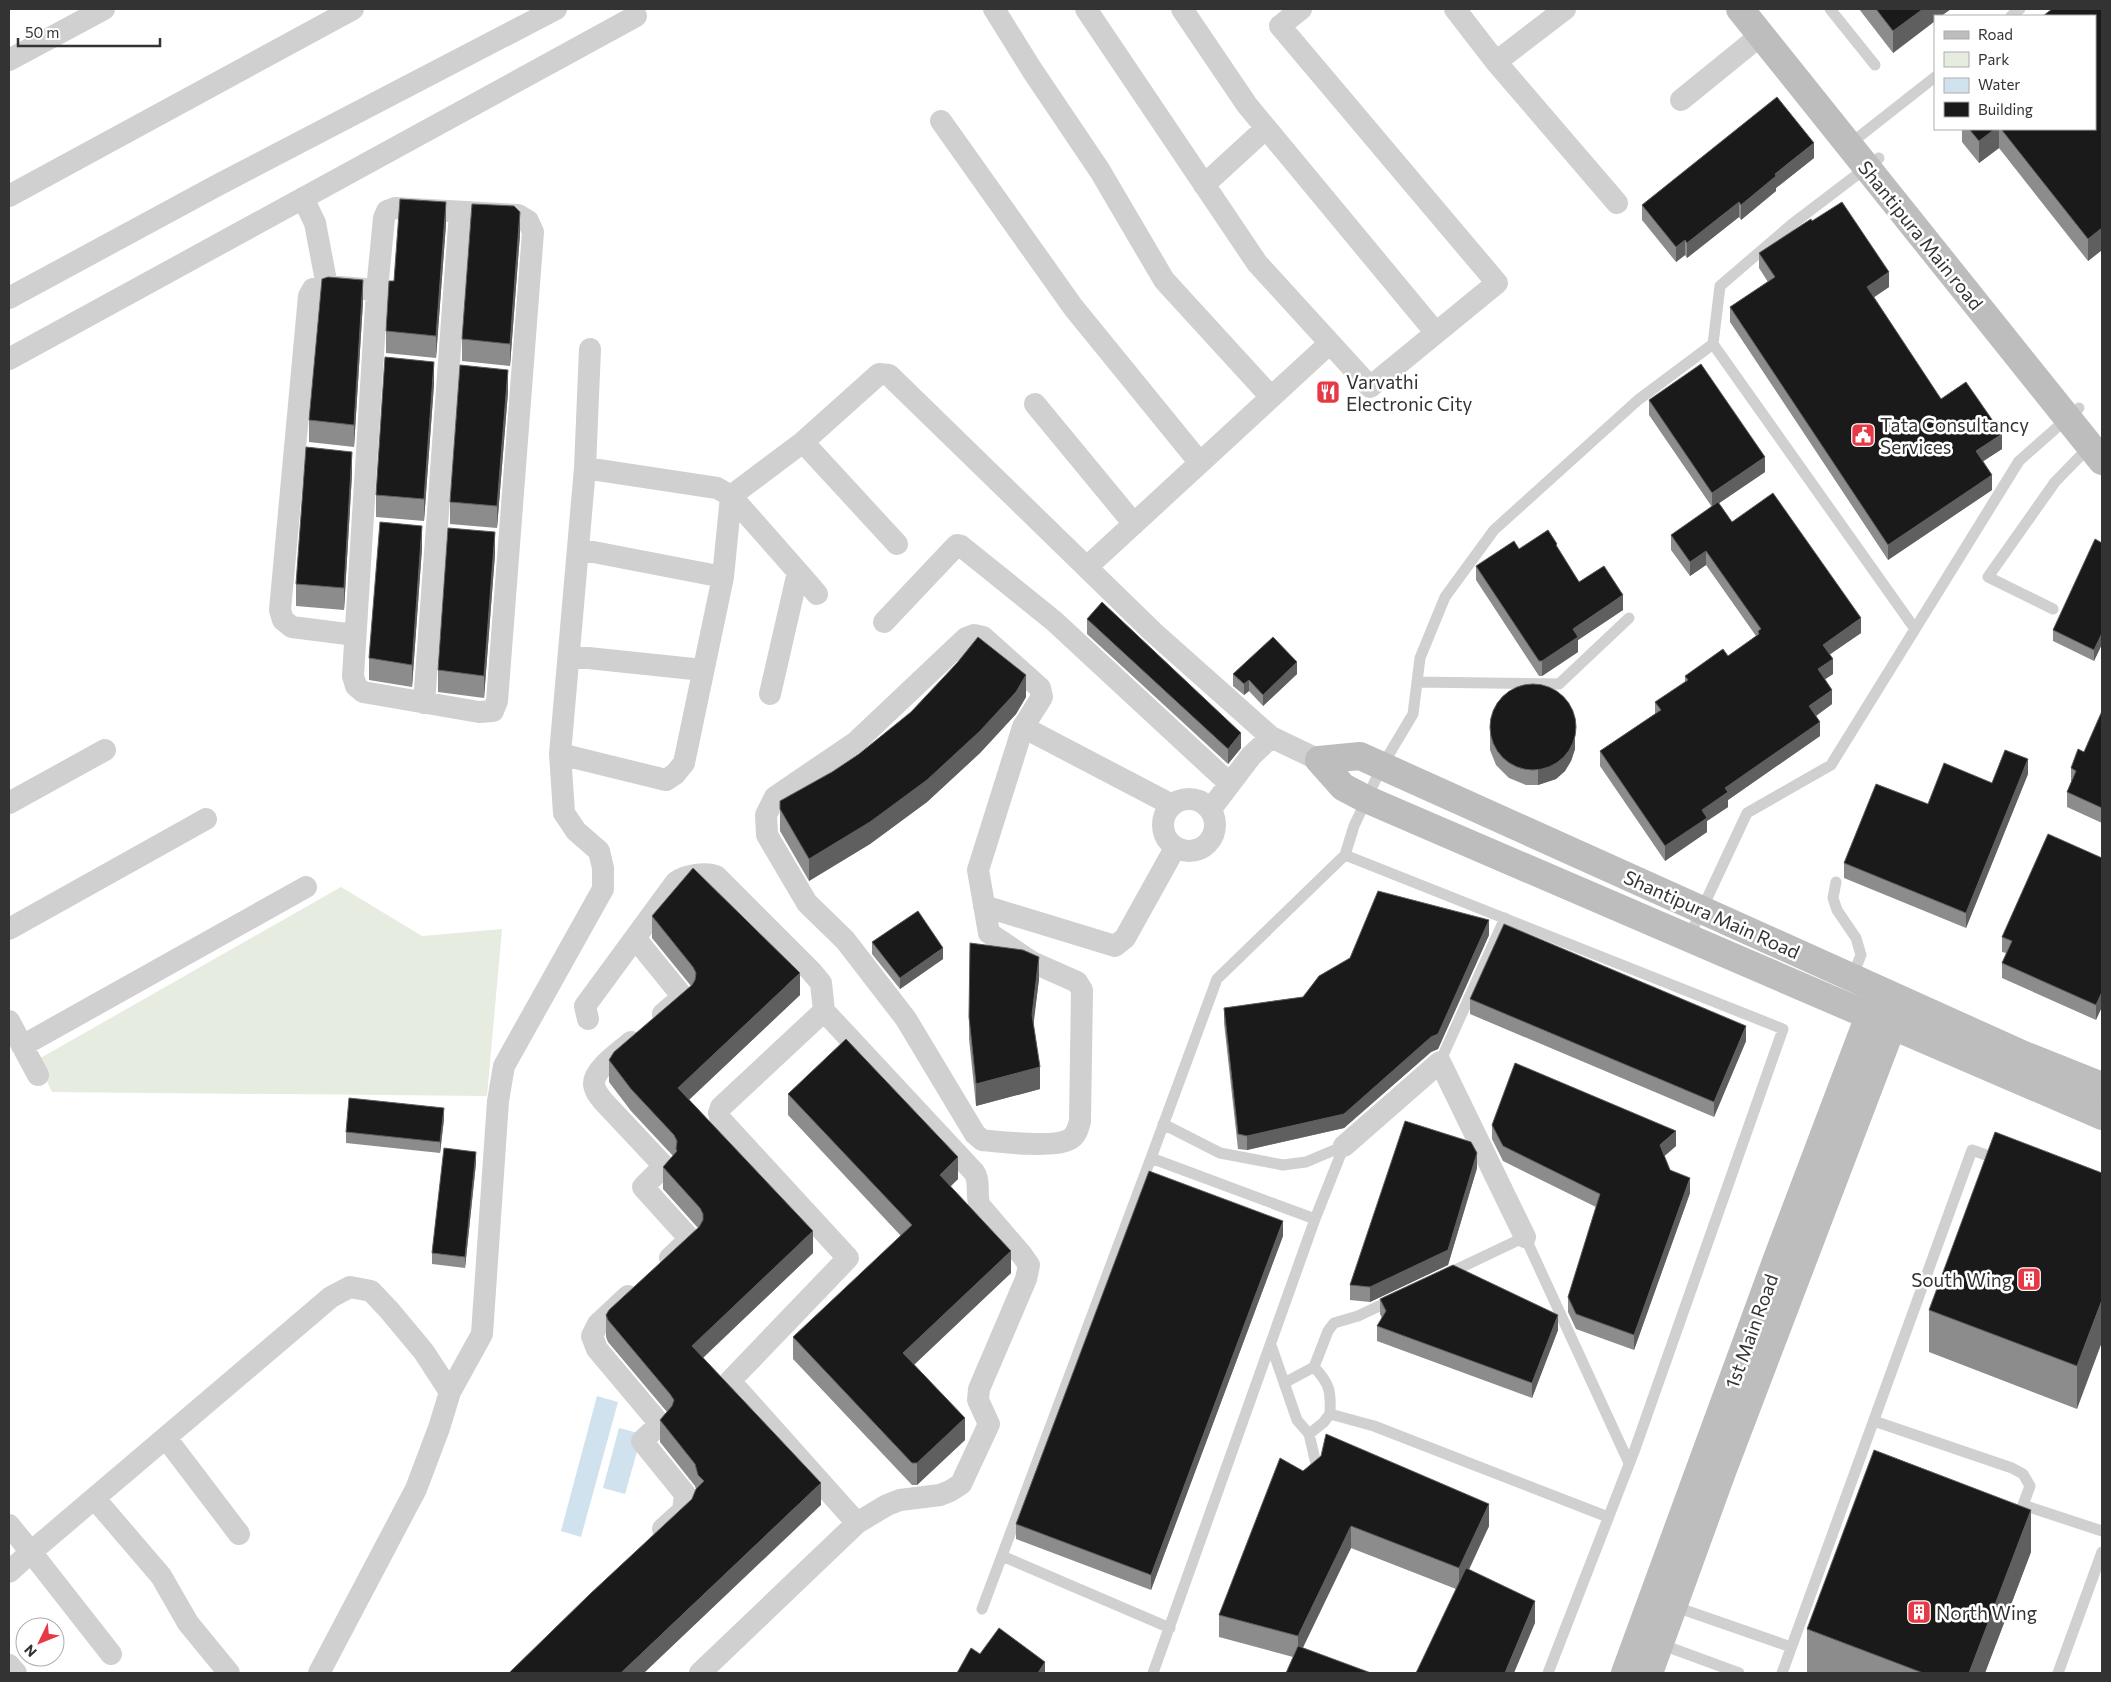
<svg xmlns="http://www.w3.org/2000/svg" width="2111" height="1682" font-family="Commissioner,sans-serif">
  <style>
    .green { fill: #e6ecdf }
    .water { fill: #cfe2ee }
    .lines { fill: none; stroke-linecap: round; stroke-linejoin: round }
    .lane { stroke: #d0d0d0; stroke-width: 11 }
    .street { stroke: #d0d0d0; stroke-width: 22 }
    .secondary { stroke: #bdbdbd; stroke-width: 28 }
    .wall { fill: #8c8c8c }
    .shaded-wall { fill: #5f5f5f }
    .building { fill: #1a1a1a; stroke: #5f5f5f }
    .labels { text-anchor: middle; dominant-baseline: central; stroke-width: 5; stroke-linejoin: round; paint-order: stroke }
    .street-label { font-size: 19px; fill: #333; stroke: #fff }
    .poi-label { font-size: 19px; fill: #333; stroke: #fff; text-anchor: start }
  </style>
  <rect width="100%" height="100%" fill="#fff"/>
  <path class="green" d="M341 887 422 936 502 929 487 1096 52 1092 37 1060Z"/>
  <path class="water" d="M597 1396 618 1402 581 1537 561 1531Z
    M619 1428 642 1434 625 1494 603 1488Z"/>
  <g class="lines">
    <path class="lane" d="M1830 9 1875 65
      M2011 16 2020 9
      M1860 136 1935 77
      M1879 158 1791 225 1720 286 1713 344 1915 629
      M2053 609 1988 577 2055 482 2090 446
      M1417 682 1559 684 1629 618
      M1345 855 1354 826 1382 766 1413 714 1420 658 1445 597 1494 530 1638 400 1713 344
      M1836 882 1833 898 1837 910 1856 938 1861 955 1852 977
      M1688 939 1747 813 1831 765 2019 461 2079 408
      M1440 1062 1505 918
      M1163 1124 1220 1153 1283 1165 1306 1162 1344 1146
      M1315 1219 1151 1158 1217 979 1345 855 1783 1029 1635 1449 1548 1673
      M1447 1274 1525 1237 1629 1463
      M1394 1299 1358 1316 1334 1323 1328 1331 1314 1367C1330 1384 1331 1391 1330 1414L1374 1426 1608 1517
      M1271 1345 1297 1420 1309 1434
      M1284 1383 1314 1367
      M1874 1421 2012 1468 2023 1474 2030 1486 2023 1505 2015 1518
      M1317 1468 1309 1434 1323 1423 1330 1414
      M2023 1505 2102 1531
      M1002 1556 1170 1628
      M1673 1606 1791 1647
      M982 1609 1151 1158
      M1660 1644 1739 1673
      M1153 1673 1315 1219 1344 1146
      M1782 1673 1972 1150 2000 1160
      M2058 1673 2102 1552"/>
    <path class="street" d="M994 9 1032 70 1100 171 1164 280 1271 397
      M1086 9 1257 263 1370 387 1497 283 1280 26 1301 9
      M1182 9 1247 105 1436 333
      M1455 9 1496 62 1565 9
      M9 60 104 9
      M1496 62 1617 203
      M1681 100 1761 35
      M941 121 1073 307 1200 463
      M1204 185 1266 128
      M9 196 353 9
      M303 198 315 223 327 286
      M9 298 216 186 556 9
      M9 359 636 16
      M1035 404 1134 524
      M803 442 897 544
      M585 468 590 349
      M578 549 723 577
      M1087 567 1330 343
      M798 572 817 594
      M884 622 954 548 957 545 961 546 1054 621 1230 784
      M355 635 292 627 283 620 280 610 309 296 313 289 327 286 377 290 353 676 356 686 363 692 479 712 493 711 497 701 533 232 528 221 518 215 395 208 387 211 384 218 377 290
      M974 635 983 637 1040 688 1042 697 1023 727 978 870 989 933 1032 962 1077 982 1082 990 1080 1121C1078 1129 1076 1137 1068 1140 1052 1148 1001 1142 982 1140L975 1134 906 1019 845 940 807 903 767 835 766 815 775 797 856 742 966 638Z
      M569 656 703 670
      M770 694 798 572 731 496 717 488 585 468 560 754 666 780 675 774 684 763 723 577 731 496 803 442 879 374 889 375 1153 632 1271 737 1319 760
      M424 703 460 212
      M1023 727 1172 805
      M1163 825a26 26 0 1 1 52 0a26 26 0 1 1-52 0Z
      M9 803 105 750
      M1210 810 1251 756 1271 737
      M984 906 1115 946 1125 938 1175 848
      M9 929 206 819
      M635 938 683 997 663 1014
      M588 1019 585 1006 676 882C686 875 705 872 716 876L811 971 821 983 824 1011 974 1172C981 1182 975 1195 980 1206L1022 1255 1029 1265 1026 1279 979 1389 978 1400 989 1424 961 1484 950 1491 940 1495 900 1500 887 1505 857 1523
      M9 1021 38 1075
      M631 1042C621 1051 594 1069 594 1083 594 1090 599 1096 603 1101L664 1166 643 1187 690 1239 670 1258
      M22 1046 306 887
      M1344 1146 1440 1062 1525 1237
      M628 1296 598 1324 592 1336 597 1349 660 1424 642 1441 685 1494 683 1511 663 1529
      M166 1438 239 1534
      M95 1499 161 1576 188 1623 229 1673
      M9 1525 31 1552 9 1572
      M111 1654 31 1552 331 1297 350 1287 371 1291 389 1310 424 1352 450 1392
      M9 1665 16 1673
      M319 1673 416 1489 439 1428 450 1392 482 1334 498 1101 504 1066 603 889V868L599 851 576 831 564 813 560 754
      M700 1673 857 1523 730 1381 848 1258 721 1120 719 1113 721 1107 824 1011"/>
    <path class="secondary" d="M1740 9 2102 461
      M1319 760 1343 787 1366 799 2102 1116
      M1319 760 1360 756 2024 1055 2102 1086
      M1625 1673 1778 1256 1875 1000
      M1649 1673 1722 1472 1899 1008"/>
  </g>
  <path class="wall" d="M1859 9H1951L1941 16H1935V21L1893 53Z
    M2102 9V250L2088 261 1999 148 1979 163 1962 142V129H2095Z
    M1814 158 1776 188V191L1741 220 1739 217 1687 258 1685 255 1676 262 1642 220V205Z
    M1812 221 1889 287 1874 297 1941 399 2002 449 1983 461 1992 490 1888 560 1730 322V307L1768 282 1759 268V253Z
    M446 224 436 358 386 353V331Z
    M520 234 510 366 462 361V339Z
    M363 302 354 447 309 442V420Z
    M434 384 424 521 376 517V495Z
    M508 392 497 528 450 524V502Z
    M1649 400 1765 472 1719 503 1732 522 1861 633 1829 655 1833 674 1825 679 1832 704 1816 716 1820 736 1728 800V807L1707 821V832L1665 861 1600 766V751L1655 714V702L1685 682V676L1728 656 1756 636 1706 565 1690 576 1671 550V535L1712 507 1649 415Z
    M352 474 344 610 296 606V584Z
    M2102 543V644L2094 661 2053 641V630Z
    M422 548 412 687 369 680V658Z
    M1557 548 1579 582 1623 610 1578 640V652L1542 676H1539L1476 580V566L1519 549Z
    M495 554 484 698 438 692V670Z
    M1087 619 1241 748 1228 764 1087 634Z
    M1233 674H1297L1263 706 1249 691 1244 695 1233 686Z
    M1026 697 1016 714 980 753 927 802 870 844 809 881 780 831V801Z
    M2102 711V823L2067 807V792L2071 783V768L2084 752Z
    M1490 735 1575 749 1571 761 1565 771 1556 779 1538 785H1526L1509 778 1496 765 1490 750Z
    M2028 774 1966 928 1844 878V863L1928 804 1992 783Z
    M2102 858 2096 1020 2002 978V963L2006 953 2002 952V937Z
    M652 916 800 995 689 1100 813 1253 703 1358 821 1505 692 1499 696 1489 695 1486 660 1442V1420L667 1412 608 1342 606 1337V1315L698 1228 663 1189V1167L673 1156 631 1111 609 1082V1060L691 986 652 938Z
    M1489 935 1438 1049 1431 1052 1344 1128 1247 1150 1238 1149 1224 1023V1008L1303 997Z
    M872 942 943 959 900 989 872 954Z
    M970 943 1039 979 1033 1024 1040 1089 976 1106 969 1039Z
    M1470 999 1746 1041 1714 1117 1470 1014Z
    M788 1094 958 1179 950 1186 1011 1273 914 1365 965 1440 917 1485H912L793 1359V1337L901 1236 788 1115Z
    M444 1119 440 1153 346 1143V1132Z
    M1492 1125 1676 1146 1664 1156 1670 1170 1690 1193 1634 1350 1576 1329 1568 1312V1297L1596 1207 1503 1161 1492 1139Z
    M476 1163 465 1268 432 1264V1253Z
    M1477 1168 1448 1265 1370 1302 1350 1300V1285Z
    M2102 1173 2077 1409 1929 1352V1310Z
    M1283 1236 1151 1590 1016 1539V1524Z
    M1380 1299 1558 1330 1532 1398 1377 1341V1326L1382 1318 1380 1314Z
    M1303 1471 1489 1526 1469 1570 1535 1623 1456 1589 1351 1548 1293 1657 1219 1637V1615Z
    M2031 1552 1985 1673H1811L1807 1672V1629Z"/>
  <path class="shaded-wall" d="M1923 9H1951L1941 16H1935V21L1893 53V31Z
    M1995 129H1999V148L1979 163V141Z
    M1814 143V158L1776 188V191L1741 220V205L1775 174Z
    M446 202V224L436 358V336Z
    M1739 202V217L1687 258V243Z
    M520 212V234L510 366V344Z
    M2102 228V250L2088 261V239Z
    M1685 240V255L1676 262V247Z
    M1889 272V287L1867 302V287Z
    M363 280V302L354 447V425Z
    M434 362V384L424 521V499Z
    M508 370V392L497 528V506Z
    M2002 434V449L1976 466V451Z
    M352 452V474L344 610V588Z
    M1765 457V472L1712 508V493Z
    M1992 475V490L1888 560V545Z
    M422 526V548L412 687V665Z
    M495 532V554L484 698V676Z
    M1706 551V565L1690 576V562Z
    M1623 595V610L1578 640V652L1542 676V661L1573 629Z
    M1861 618V633L1823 659V645Z
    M2102 633V644L2094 661V650Z
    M1833 659V674L1818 684V669Z
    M1297 662V674L1263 706V695Z
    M1026 675V697L1016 714 980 753 927 802 870 844 809 881V859Z
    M1249 680V691L1244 695V684Z
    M1832 690V704L1809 721V706Z
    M1575 721V749L1571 761 1565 771 1556 779 1538 785V770Z
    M1820 722V736L1728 800V807L1707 821V832L1665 861V846L1725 788Z
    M1241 733V748L1228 764V749Z
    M2028 759V774L1966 928V913Z
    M1489 920V935L1438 1049 1431 1052 1344 1128 1247 1150V1136Z
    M943 948V959L900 989V978Z
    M1039 957V979L1032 1037V1015Z
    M800 973V995L678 1110V1088Z
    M2102 992V1007L2096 1020V1005Z
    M1746 1026V1041L1714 1117V1102Z
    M1040 1067V1089L976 1106V1084Z
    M444 1108V1119L440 1153V1142Z
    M1676 1131V1146L1660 1160V1145Z
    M476 1152V1163L465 1268V1257Z
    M1477 1153V1168L1448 1265 1370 1302V1287Z
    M958 1157V1179L940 1197V1175Z
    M1690 1178V1193L1634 1350V1335Z
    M1283 1221V1236L1151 1590V1575Z
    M813 1231V1253L692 1368V1346Z
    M1011 1251V1273L903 1375V1353Z
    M2102 1300V1342L2077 1409V1366Z
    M1558 1315V1330L1532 1398V1383Z
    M965 1418V1440L917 1485V1463Z
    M821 1483V1505L644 1673H621Z
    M1489 1504V1526L1459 1590V1568Z
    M2031 1510V1552L1985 1673H1969Z
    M1351 1526V1548L1298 1658V1636Z
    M1535 1601V1623L1514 1673H1505Z
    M1045 1662V1673H1038Z"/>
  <path class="building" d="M1876 9H1923L1893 31Z
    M2052 9H2102V228L2088 239 2001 129H2095V16H2043Z
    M1777 97 1814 143 1775 174 1776 176 1741 205 1739 202 1687 243 1685 240 1676 247 1642 205Z
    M1969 129H1995L1979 141Z
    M400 199 446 202 436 336 386 331 389 281H394Z
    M1842 202 1889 272 1867 287 1941 399 1966 382 2002 434 1976 451 1992 475 1888 545 1730 307 1775 277 1759 253 1811 219 1812 221Z
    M472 204 514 206 520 212 510 344 462 339Z
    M328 277 363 280 354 425 309 420 322 279Z
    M385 357 434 362 424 499 376 495Z
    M1701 364 1765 457 1712 493 1649 400Z
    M460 365 508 370 497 506 450 502Z
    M306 447 352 452 344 588 296 584Z
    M1773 493 1861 618 1823 645 1833 659 1818 669 1832 690 1809 706 1820 722 1725 788 1728 792 1702 810 1707 818 1665 846 1600 751 1661 710 1655 702 1688 680 1685 676 1723 649 1728 656 1759 634 1758 631 1761 629 1706 551 1690 562 1671 535 1718 502 1732 522Z
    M380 522 422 526 412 665 369 658Z
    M448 528 495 532 484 676 438 670Z
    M1548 530 1557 544 1556 545 1579 582 1604 566 1623 595 1573 629 1578 637 1542 661H1539L1476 566 1514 541 1519 549Z
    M2095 539 2102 543V633L2094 650 2053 630Z
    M1102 602 1241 733 1228 749 1087 619Z
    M978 637 1026 675 1016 692 980 731 927 780 870 822 809 859 780 809V801L832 772 859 754 911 712 957 663Z
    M1273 637 1297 662 1263 695 1249 680 1244 684 1233 674Z
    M1490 727a43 43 0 1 1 86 0a43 43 0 1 1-86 0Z
    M2102 711V808L2067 792 2076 771 2071 768 2078 749 2084 752Z
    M2005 750 2028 759 1966 913 1844 863 1876 784 1928 804 1944 763 1992 783Z
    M2048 834 2102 858V992L2096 1005 2002 963 2012 941 2002 937Z
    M693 868 800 973 678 1088 813 1231 692 1346 821 1483 621 1673H509L590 1594 692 1499 696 1489 704 1481 698 1475 695 1464 660 1420 672 1406 674 1400 670 1394 608 1320 606 1315 609 1310 699 1227 703 1220V1214L700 1208 663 1167 677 1151 676 1149 677 1141 674 1135 631 1089 609 1060 614 1052 692 985 695 980 696 973 693 967 652 916Z
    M1378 891 1489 920 1438 1034 1431 1037 1344 1114 1247 1136 1238 1134 1224 1008 1303 997 1319 976 1350 958Z
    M918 911 943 948 900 978 872 942Z
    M1504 924 1746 1026 1714 1102 1470 999Z
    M970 943 1023 950 1039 957 1032 1015 1040 1067 976 1084 969 1017Z
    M846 1039 958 1157 940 1175 1011 1251 903 1353 965 1418 917 1463H912L793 1337 912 1225 788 1094Z
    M1515 1063 1676 1131 1660 1145 1670 1170 1690 1178 1634 1335 1576 1314 1568 1297 1600 1194 1503 1146 1492 1125Z
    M349 1098 444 1108 440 1142 346 1132Z
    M1405 1121 1471 1142 1477 1153 1448 1250 1370 1287 1350 1285Z
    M1995 1132 2102 1173V1300L2077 1366 1929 1310Z
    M444 1148 476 1152 465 1257 432 1253Z
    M1149 1171 1283 1221 1151 1575 1016 1524Z
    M1453 1265 1558 1315 1532 1383 1377 1326 1386 1311 1380 1299Z
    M1326 1434 1489 1504 1459 1568 1351 1526 1298 1636 1219 1615 1280 1458 1303 1471 1321 1456Z
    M1874 1450 2031 1510 1969 1673H1923L1807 1629Z
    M1466 1568 1535 1601 1505 1673H1416Z
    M999 1628 1045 1662 1038 1673H957L971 1648 980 1654Z
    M1298 1646 1371 1673H1286Z"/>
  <defs>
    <g id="restaurant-square" transform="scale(1.25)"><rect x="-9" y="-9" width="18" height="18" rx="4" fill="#e63946" stroke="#fff"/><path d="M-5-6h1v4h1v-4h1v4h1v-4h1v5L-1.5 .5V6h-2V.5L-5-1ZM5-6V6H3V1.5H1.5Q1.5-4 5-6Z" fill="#fff"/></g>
    <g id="civic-square" transform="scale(1.25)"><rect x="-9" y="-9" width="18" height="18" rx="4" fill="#e63946" stroke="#fff"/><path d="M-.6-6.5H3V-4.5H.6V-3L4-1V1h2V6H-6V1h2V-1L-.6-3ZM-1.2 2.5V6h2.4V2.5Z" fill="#fff"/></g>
    <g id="building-square" transform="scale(1.25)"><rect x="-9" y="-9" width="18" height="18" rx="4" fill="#e63946" stroke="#fff"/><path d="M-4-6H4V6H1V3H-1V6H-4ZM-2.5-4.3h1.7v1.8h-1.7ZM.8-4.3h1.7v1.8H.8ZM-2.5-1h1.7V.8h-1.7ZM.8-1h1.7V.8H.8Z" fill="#fff"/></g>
  </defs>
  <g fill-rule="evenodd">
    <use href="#restaurant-square" x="1328" y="392"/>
    <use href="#civic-square" x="1863" y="435"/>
    <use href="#building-square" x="2029" y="1279"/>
    <use href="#building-square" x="1919" y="1612"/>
  </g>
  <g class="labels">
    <g class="street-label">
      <text transform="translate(1921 235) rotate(51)">Shantipura Main road</text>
      <text transform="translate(1712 914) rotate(24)">Shantipura Main Road</text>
      <text transform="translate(1751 1331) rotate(-70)">1st Main Road</text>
    </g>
    <g class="poi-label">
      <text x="1346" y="381">Varvathi<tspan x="1346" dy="22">Electronic City</tspan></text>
      <text x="1880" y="424">Tata Consultancy<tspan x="1880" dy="22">Services</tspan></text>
      <text x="2012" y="1279" text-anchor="end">South Wing</text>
      <text x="1936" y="1612">North Wing</text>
    </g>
  </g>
  <rect width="2111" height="1682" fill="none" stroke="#333333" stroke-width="20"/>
  <rect x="1934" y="15" width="162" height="115" fill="#ffffff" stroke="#adadad"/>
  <rect x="1944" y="31" width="25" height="8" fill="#bdbdbd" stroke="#adadad"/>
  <text x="1978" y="40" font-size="15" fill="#333333">Road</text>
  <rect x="1944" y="52" width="25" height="15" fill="#e6ecdf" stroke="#adadad"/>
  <text x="1978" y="65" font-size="15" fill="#333333">Park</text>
  <rect x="1944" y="78" width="25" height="15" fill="#cfe2ee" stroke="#adadad"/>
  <text x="1978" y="90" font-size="15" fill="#333333">Water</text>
  <rect x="1944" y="102" width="25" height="15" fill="#1a1a1a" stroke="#adadad"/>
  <text x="1978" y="115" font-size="15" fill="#333333">Building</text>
  <g transform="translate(40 1642) rotate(227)"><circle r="24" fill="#ffffff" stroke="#adadad"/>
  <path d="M0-4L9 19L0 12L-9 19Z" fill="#e63946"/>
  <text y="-8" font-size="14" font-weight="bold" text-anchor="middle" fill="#333333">N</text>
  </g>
  <path d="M18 38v8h142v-8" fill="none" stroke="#333333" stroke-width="2.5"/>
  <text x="25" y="38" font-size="15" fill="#333333" stroke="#ffffff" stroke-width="4" paint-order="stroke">50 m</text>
</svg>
